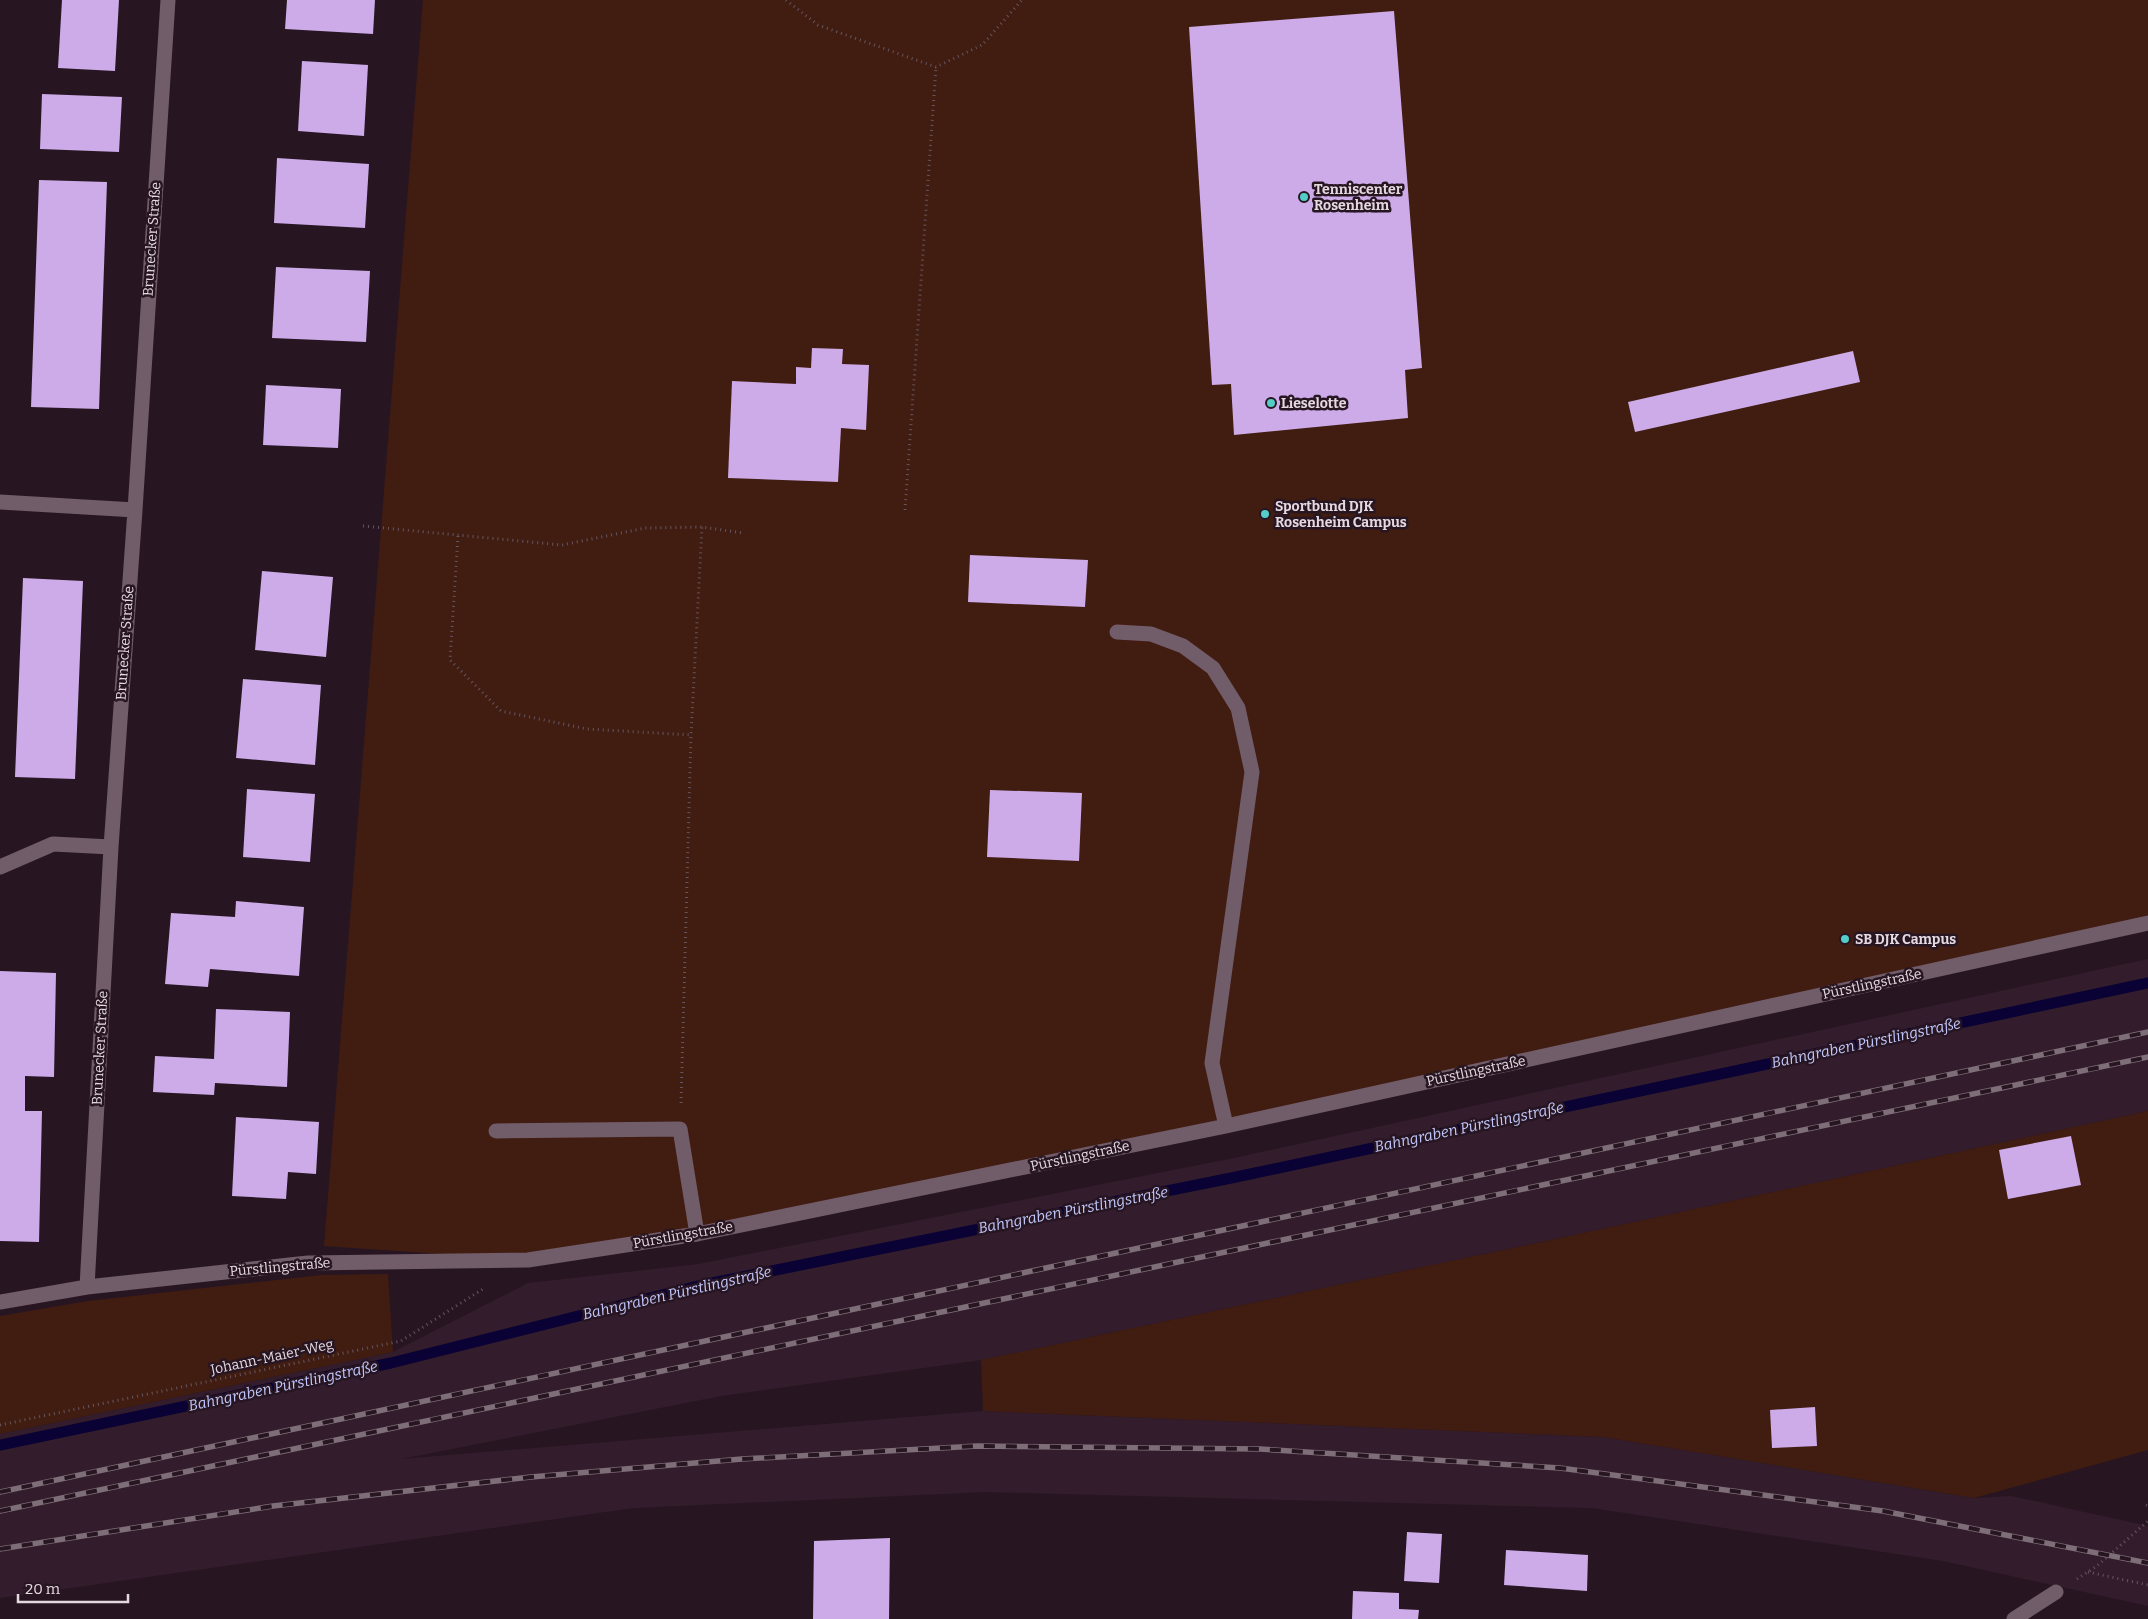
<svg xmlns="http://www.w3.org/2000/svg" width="2148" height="1619" font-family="Bitter,serif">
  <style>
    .built { fill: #331d2d }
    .green { fill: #411c11 }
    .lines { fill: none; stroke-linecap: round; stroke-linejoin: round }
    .stream { stroke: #0a0234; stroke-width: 11 }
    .building { fill: #ccabe8 }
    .path { stroke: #655660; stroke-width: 3; stroke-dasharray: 1 4; stroke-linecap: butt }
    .minor { stroke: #715c6a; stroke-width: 15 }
    .rail-casing { stroke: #7d6e78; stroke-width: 5.5 }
    .rail { stroke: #271622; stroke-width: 4; stroke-dasharray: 11; stroke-linecap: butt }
    .poi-dot { fill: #54cdc8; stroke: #271622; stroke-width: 2 }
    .labels { text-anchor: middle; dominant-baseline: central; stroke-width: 5; stroke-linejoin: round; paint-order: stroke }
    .poi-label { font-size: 14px; font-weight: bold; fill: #e5d9e0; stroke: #271622; text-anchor: start }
    .street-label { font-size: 14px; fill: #e5d9e0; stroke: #271622 }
    .water-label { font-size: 15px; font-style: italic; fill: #c1c7fc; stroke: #271622 }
  </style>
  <rect width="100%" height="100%" fill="#271622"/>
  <path class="built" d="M2148 959V1111L1546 1241 981 1360 721 1396 401 1459 983 1411 1603 1437 1974 1498 2011 1496 2148 1526V1606L1943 1561 1592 1508 985 1492 633 1508 0 1598V1434L393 1352 528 1283 699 1264 1234 1158Z"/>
  <path class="green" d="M423 0H2148V923L1226 1126 528 1260 324 1246Z
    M2148 1111V1450L1974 1498 1603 1437 983 1411 981 1360 1546 1241Z
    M388 1274 393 1352 0 1434V1316L88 1301 322 1275Z"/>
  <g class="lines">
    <path class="stream" d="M0 1445 391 1363 702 1285 1236 1177 2148 983"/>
  </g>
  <path class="building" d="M62 0H119L115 71 58 68Z
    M287 0H375L373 34 285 29Z
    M1394 11 1422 368 1405 370 1408 418 1234 435 1231 384 1212 385 1189 27Z
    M302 61 368 65 364 136 298 131Z
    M42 94 122 97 119 152 40 149Z
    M277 158 369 164 365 228 274 223Z
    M39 180 107 182 99 409 31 407Z
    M276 267 370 271 366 342 272 338Z
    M812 348 843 349 842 364 869 365 866 430 841 428 838 482 728 478 732 381 796 384V367L811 368Z
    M1853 351 1860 382 1635 432 1628 402Z
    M266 385 341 389 338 448 263 445Z
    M970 555 1088 560 1085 607 968 602Z
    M262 571 333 577 326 657 255 650Z
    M23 578 83 581 75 779 15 777Z
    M243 679 321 685 315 765 236 758Z
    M247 789 315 794 310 862 243 857Z
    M990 790 1082 793 1079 861 987 857Z
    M236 901 304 907 299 976 210 969 208 987 165 984 171 913 235 917Z
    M0 971 56 973 54 1077 25 1076V1111H42L39 1242 0 1241Z
    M216 1009 290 1012 287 1087 215 1083 214 1095 153 1092 155 1056 214 1059Z
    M236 1117 319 1122 316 1174 288 1172 286 1199 232 1196Z
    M2071 1136 2081 1185 2008 1199 1999 1150Z
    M1815 1407 1817 1446 1772 1448 1770 1410Z
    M1407 1532 1442 1534 1439 1583 1404 1581Z
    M890 1538 889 1619H813L814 1541Z
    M1506 1550 1588 1555 1587 1591 1504 1585Z
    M1353 1591 1399 1593V1609L1419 1610 1418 1619H1352Z"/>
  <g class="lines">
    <path class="path" d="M786 0 818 25 936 67 982 45 1022 0
      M905 510 936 67
      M363 526 562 545 645 528 702 527 743 533
      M458 536 450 660 501 711 587 729 691 735
      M681 1103 691 735 702 527
      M0 1425 401 1341 483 1289
      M2146 1505 2148 1506
      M2088 1572 2148 1585
      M2077 1579 2097 1566 2148 1521"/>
    <path class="minor" d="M0 502 135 510
      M1117 632 1151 634 1183 646 1213 668 1238 708 1252 772 1212 1063 1226 1126
      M0 867 53 844 111 847
      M496 1131 680 1129 697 1234
      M87 1287 111 847 135 510 168 0
      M0 1302 87 1287 308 1263 528 1260 697 1234 1226 1126 2148 923
      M2014 1619 2056 1592"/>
    <g class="rail-casing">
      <path id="rail" d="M0 1492 2148 1032
        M0 1511 2148 1057
        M0 1549 273 1506 531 1477 742 1459 977 1446 1260 1449 1560 1468 1883 1511 2148 1563"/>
    </g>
    <use href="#rail" class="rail"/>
  </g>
  <g class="poi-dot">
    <circle cx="1304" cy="197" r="5"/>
    <circle cx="1271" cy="403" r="5"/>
    <circle cx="1265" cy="514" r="5"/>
    <circle cx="1845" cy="939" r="5"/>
  </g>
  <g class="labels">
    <g class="poi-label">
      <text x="1314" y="189">Tenniscenter<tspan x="1314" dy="16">Rosenheim</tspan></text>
      <text x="1281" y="403">Lieselotte</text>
      <text x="1275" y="506">Sportbund DJK<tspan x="1275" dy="16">Rosenheim Campus</tspan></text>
      <text x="1855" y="939">SB DJK Campus</text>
    </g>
    <g class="street-label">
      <text transform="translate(152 239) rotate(-86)">Brunecker Straße</text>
      <text transform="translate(125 643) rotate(-86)">Brunecker Straße</text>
      <text transform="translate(1872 984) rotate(-12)">Pürstlingstraße</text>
      <text transform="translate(100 1048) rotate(-87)">Brunecker Straße</text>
      <text transform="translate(1476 1071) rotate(-12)">Pürstlingstraße</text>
      <text transform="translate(1080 1156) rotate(-12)">Pürstlingstraße</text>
      <text transform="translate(683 1235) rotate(-10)">Pürstlingstraße</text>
      <text transform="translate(280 1267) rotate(-5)">Pürstlingstraße</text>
      <text transform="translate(272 1357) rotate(-12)">Johann-Maier-Weg</text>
    </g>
    <g class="water-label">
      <text transform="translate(1866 1043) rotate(-12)">Bahngraben Pürstlingstraße</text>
      <text transform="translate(1469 1127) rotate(-12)">Bahngraben Pürstlingstraße</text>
      <text transform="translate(1073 1210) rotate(-11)">Bahngraben Pürstlingstraße</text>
      <text transform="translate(677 1293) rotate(-13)">Bahngraben Pürstlingstraße</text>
      <text transform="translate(283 1386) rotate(-12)">Bahngraben Pürstlingstraße</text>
    </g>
  </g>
  <path d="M18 1594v8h110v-8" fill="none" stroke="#e5d9e0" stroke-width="2.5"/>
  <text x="25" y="1594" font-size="15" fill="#e5d9e0" stroke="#271622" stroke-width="4" paint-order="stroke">20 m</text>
</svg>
